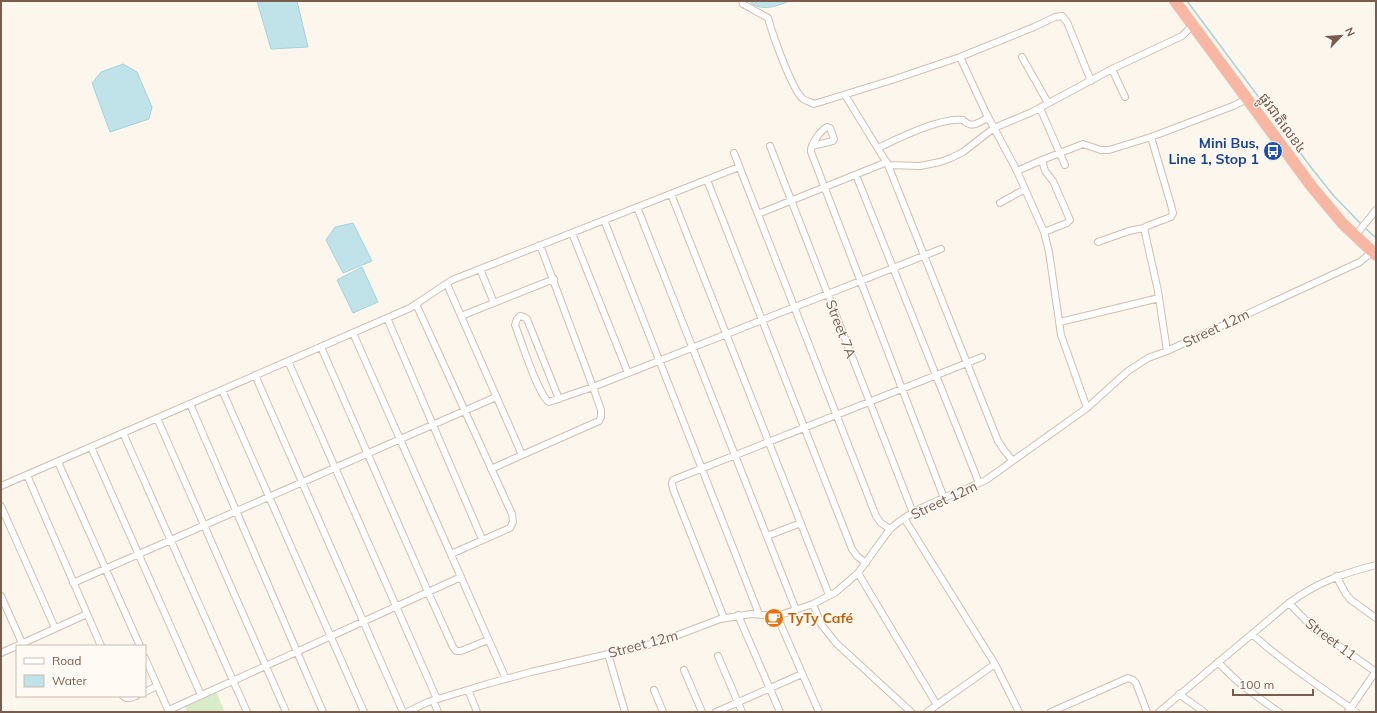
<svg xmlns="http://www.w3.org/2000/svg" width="1377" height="713" font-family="Mulish,'Noto Sans Khmer',sans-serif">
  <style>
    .green { fill: #d8ecc9 }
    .water { fill: #bfe3e8; stroke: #a5d3da }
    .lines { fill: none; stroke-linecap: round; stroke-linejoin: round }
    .stream { stroke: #a5d3da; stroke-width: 1.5 }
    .street-casing { stroke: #d1beb0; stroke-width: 8 }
    .highway-casing { stroke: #dad1cd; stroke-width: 12 }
    .street { stroke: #fff; stroke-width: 6 }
    .highway { stroke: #f7b7a3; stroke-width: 11 }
    .labels { text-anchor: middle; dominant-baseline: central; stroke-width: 3; stroke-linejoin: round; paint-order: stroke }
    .street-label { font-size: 14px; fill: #7a5c4d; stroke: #fffaf3 }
    .transit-label { font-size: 14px; font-weight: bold; fill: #164399; stroke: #fffaf3; text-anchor: end }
    .food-label { font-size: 14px; font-weight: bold; fill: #c56008; stroke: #fffaf3; text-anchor: start }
  </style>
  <rect width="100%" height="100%" fill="#fdf6ec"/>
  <path class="green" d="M216 692 225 712H187L185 706Z"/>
  <path class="water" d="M257 1H297L308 47 271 49Z
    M749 1H789C776 7 760 12 749 1Z
    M123 64 137 72 152 107 149 119 110 132 92 83 101 72Z
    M353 223 372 261 343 273 326 240 335 227Z
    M362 267 378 302 353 313 337 280Z"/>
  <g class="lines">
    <path class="stream" d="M1187 1 1310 166 1333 195 1362 225
      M1364 227 1376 238"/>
    <g class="street-casing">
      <path id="street" d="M742 1 743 4 768 18C772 33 792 90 803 99 806 101 811 102 814 104L892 80 960 57 1034 27 1055 17 1062 16 1067 22 1091 81
        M960 57 986 113 1017 171 1044 232 1049 252 1061 335 1087 408
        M1022 57 1048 103
        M1112 69 1125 97
        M845 95 888 165 920 166 940 162 951 158 963 152 994 128 1032 112 1112 69 1182 36 1193 25
        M1040 108 1065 165
        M770 146 913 513
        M812 146 833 141 834 139 830 128 827 127C820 131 810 145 811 152L944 498
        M878 148C899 138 941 117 963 120 972 129 977 123 988 118
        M734 153 876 516 881 523 890 529
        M888 165 998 441 1004 450 1012 460
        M1017 171 1042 160
        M856 175 979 483
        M707 180 852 549 857 556 866 563
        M671 194 829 595
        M1000 203 1025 189
        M637 207 796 610
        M758 214 887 162
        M604 220 759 614
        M1144 228 1158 291 1167 351
        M1044 232 1067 223 1070 220 1053 181 1045 171 1042 160 1083 144 1101 150H1109L1151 137 1233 106 1247 99
        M572 233 628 373
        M1355 236 1376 210
        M1098 242 1129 231 1144 228 1147 226 1171 217 1173 213 1171 205 1151 137
        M540 245 593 387 941 249
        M480 269 494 303
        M447 284 522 455 491 469
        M416 304 512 514 513 522 510 528 451 554
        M461 316 554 279
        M387 318 482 539
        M1060 322 1159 298
        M353 333 506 679
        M321 347 428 592 453 647 456 651H461L488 640
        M288 361 437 699
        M255 375 403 712
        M222 390 364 712
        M190 404 323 712
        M157 418 286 712
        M123 433 247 712
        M91 447 201 695
        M522 455 599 421 601 417V410L593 387 549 402C538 395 521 340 515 325L517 319 520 316 524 317 527 319 559 399
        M58 462 140 646
        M27 475 101 646
        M1 486 410 308 452 280 739 167
        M1 506 55 628
        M904 518 995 664 1019 712
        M767 536 801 523
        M858 573 937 705
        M1336 576 1346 594 1351 600 1376 618
        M73 583 496 397
        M1 596 22 643
        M1289 603 1312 627 1376 672
        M813 604 821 624 836 643 911 712
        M738 615 780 712
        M777 616 819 712
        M724 618 673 489 672 483 673 480 982 357
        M1252 634C1284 663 1321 687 1356 712
        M1 653 87 614
        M608 654 625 712
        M718 656 742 712
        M145 658 169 712
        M1218 662C1236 682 1257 697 1279 712
        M684 670 702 712
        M468 690 477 712
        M654 690 663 712
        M145 692 157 686
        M1179 694 1204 712
        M123 696C127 700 130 698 136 696
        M433 700 438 712
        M169 710 461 577
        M407 712 428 702 487 684 531 672 660 642 720 619 751 614 777 616 813 604 836 592 858 573 890 529C917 505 954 495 986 480L1087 408 1128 371 1148 358 1167 351 1360 262 1372 252
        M716 712 802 674
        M927 712 995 664
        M1051 712 1128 678 1133 680 1136 683 1147 712
        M1159 712 1289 603C1318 582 1341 574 1376 565
        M1348 712 1376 671"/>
    </g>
    <g class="highway-casing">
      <path id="highway" d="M1175 1 1312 187 1343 224 1376 255"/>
    </g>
    <use href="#street" class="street"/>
    <use href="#highway" class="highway"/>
  </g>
  <defs>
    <g id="bus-disc" transform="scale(1)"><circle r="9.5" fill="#1a4fb4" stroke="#fffaf3"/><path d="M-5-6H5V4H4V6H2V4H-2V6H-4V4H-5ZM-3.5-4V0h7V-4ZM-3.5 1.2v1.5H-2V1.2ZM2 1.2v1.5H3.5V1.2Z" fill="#fff"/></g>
    <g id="cafe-disc" transform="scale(1)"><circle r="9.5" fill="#e8710a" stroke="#fffaf3"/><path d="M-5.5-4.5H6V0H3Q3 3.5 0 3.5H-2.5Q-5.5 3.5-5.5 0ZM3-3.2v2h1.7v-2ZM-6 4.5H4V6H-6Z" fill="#fff"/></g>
  </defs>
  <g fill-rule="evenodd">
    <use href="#bus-disc" x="1273" y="151"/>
    <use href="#cafe-disc" x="774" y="618"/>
  </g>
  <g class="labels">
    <g class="street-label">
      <text transform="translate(1283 123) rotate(54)">ផ្លូវជាតិលេខ៤</text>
      <text transform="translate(1216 328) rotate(-25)">Street 12m</text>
      <text transform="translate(841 329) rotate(69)">Street 7A</text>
      <text transform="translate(944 500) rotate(-25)">Street 12m</text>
      <text transform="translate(1331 639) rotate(37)">Street 11</text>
      <text transform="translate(643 644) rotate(-15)">Street 12m</text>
    </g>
    <g class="transit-label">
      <text x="1259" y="143">Mini Bus,<tspan x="1259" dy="16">Line 1, Stop 1</tspan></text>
    </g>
    <g class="food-label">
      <text x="788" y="618">TyTy Café</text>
    </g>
  </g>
  <rect width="1377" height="713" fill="none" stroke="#7a5c4d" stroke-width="4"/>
  <rect x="16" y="645" width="130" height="52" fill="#fffaf3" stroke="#cabbb1"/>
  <rect x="24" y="658" width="20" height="6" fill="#ffffff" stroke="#cabbb1"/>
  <text x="52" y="665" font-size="12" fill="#7a5c4d">Road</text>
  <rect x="24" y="675" width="20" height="12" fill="#bfe3e8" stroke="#cabbb1"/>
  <text x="52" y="685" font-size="12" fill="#7a5c4d">Water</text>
  <g transform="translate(1341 36) rotate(65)" stroke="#fffaf3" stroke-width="3" paint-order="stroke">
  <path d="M0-3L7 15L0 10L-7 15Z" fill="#7a5c4d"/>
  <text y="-6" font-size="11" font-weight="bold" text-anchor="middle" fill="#7a5c4d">N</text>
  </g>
  <path d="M1233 689v6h80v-6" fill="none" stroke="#7a5c4d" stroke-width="2"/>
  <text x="1239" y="689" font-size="12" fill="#7a5c4d" stroke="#fffaf3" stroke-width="3" paint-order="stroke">100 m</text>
</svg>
